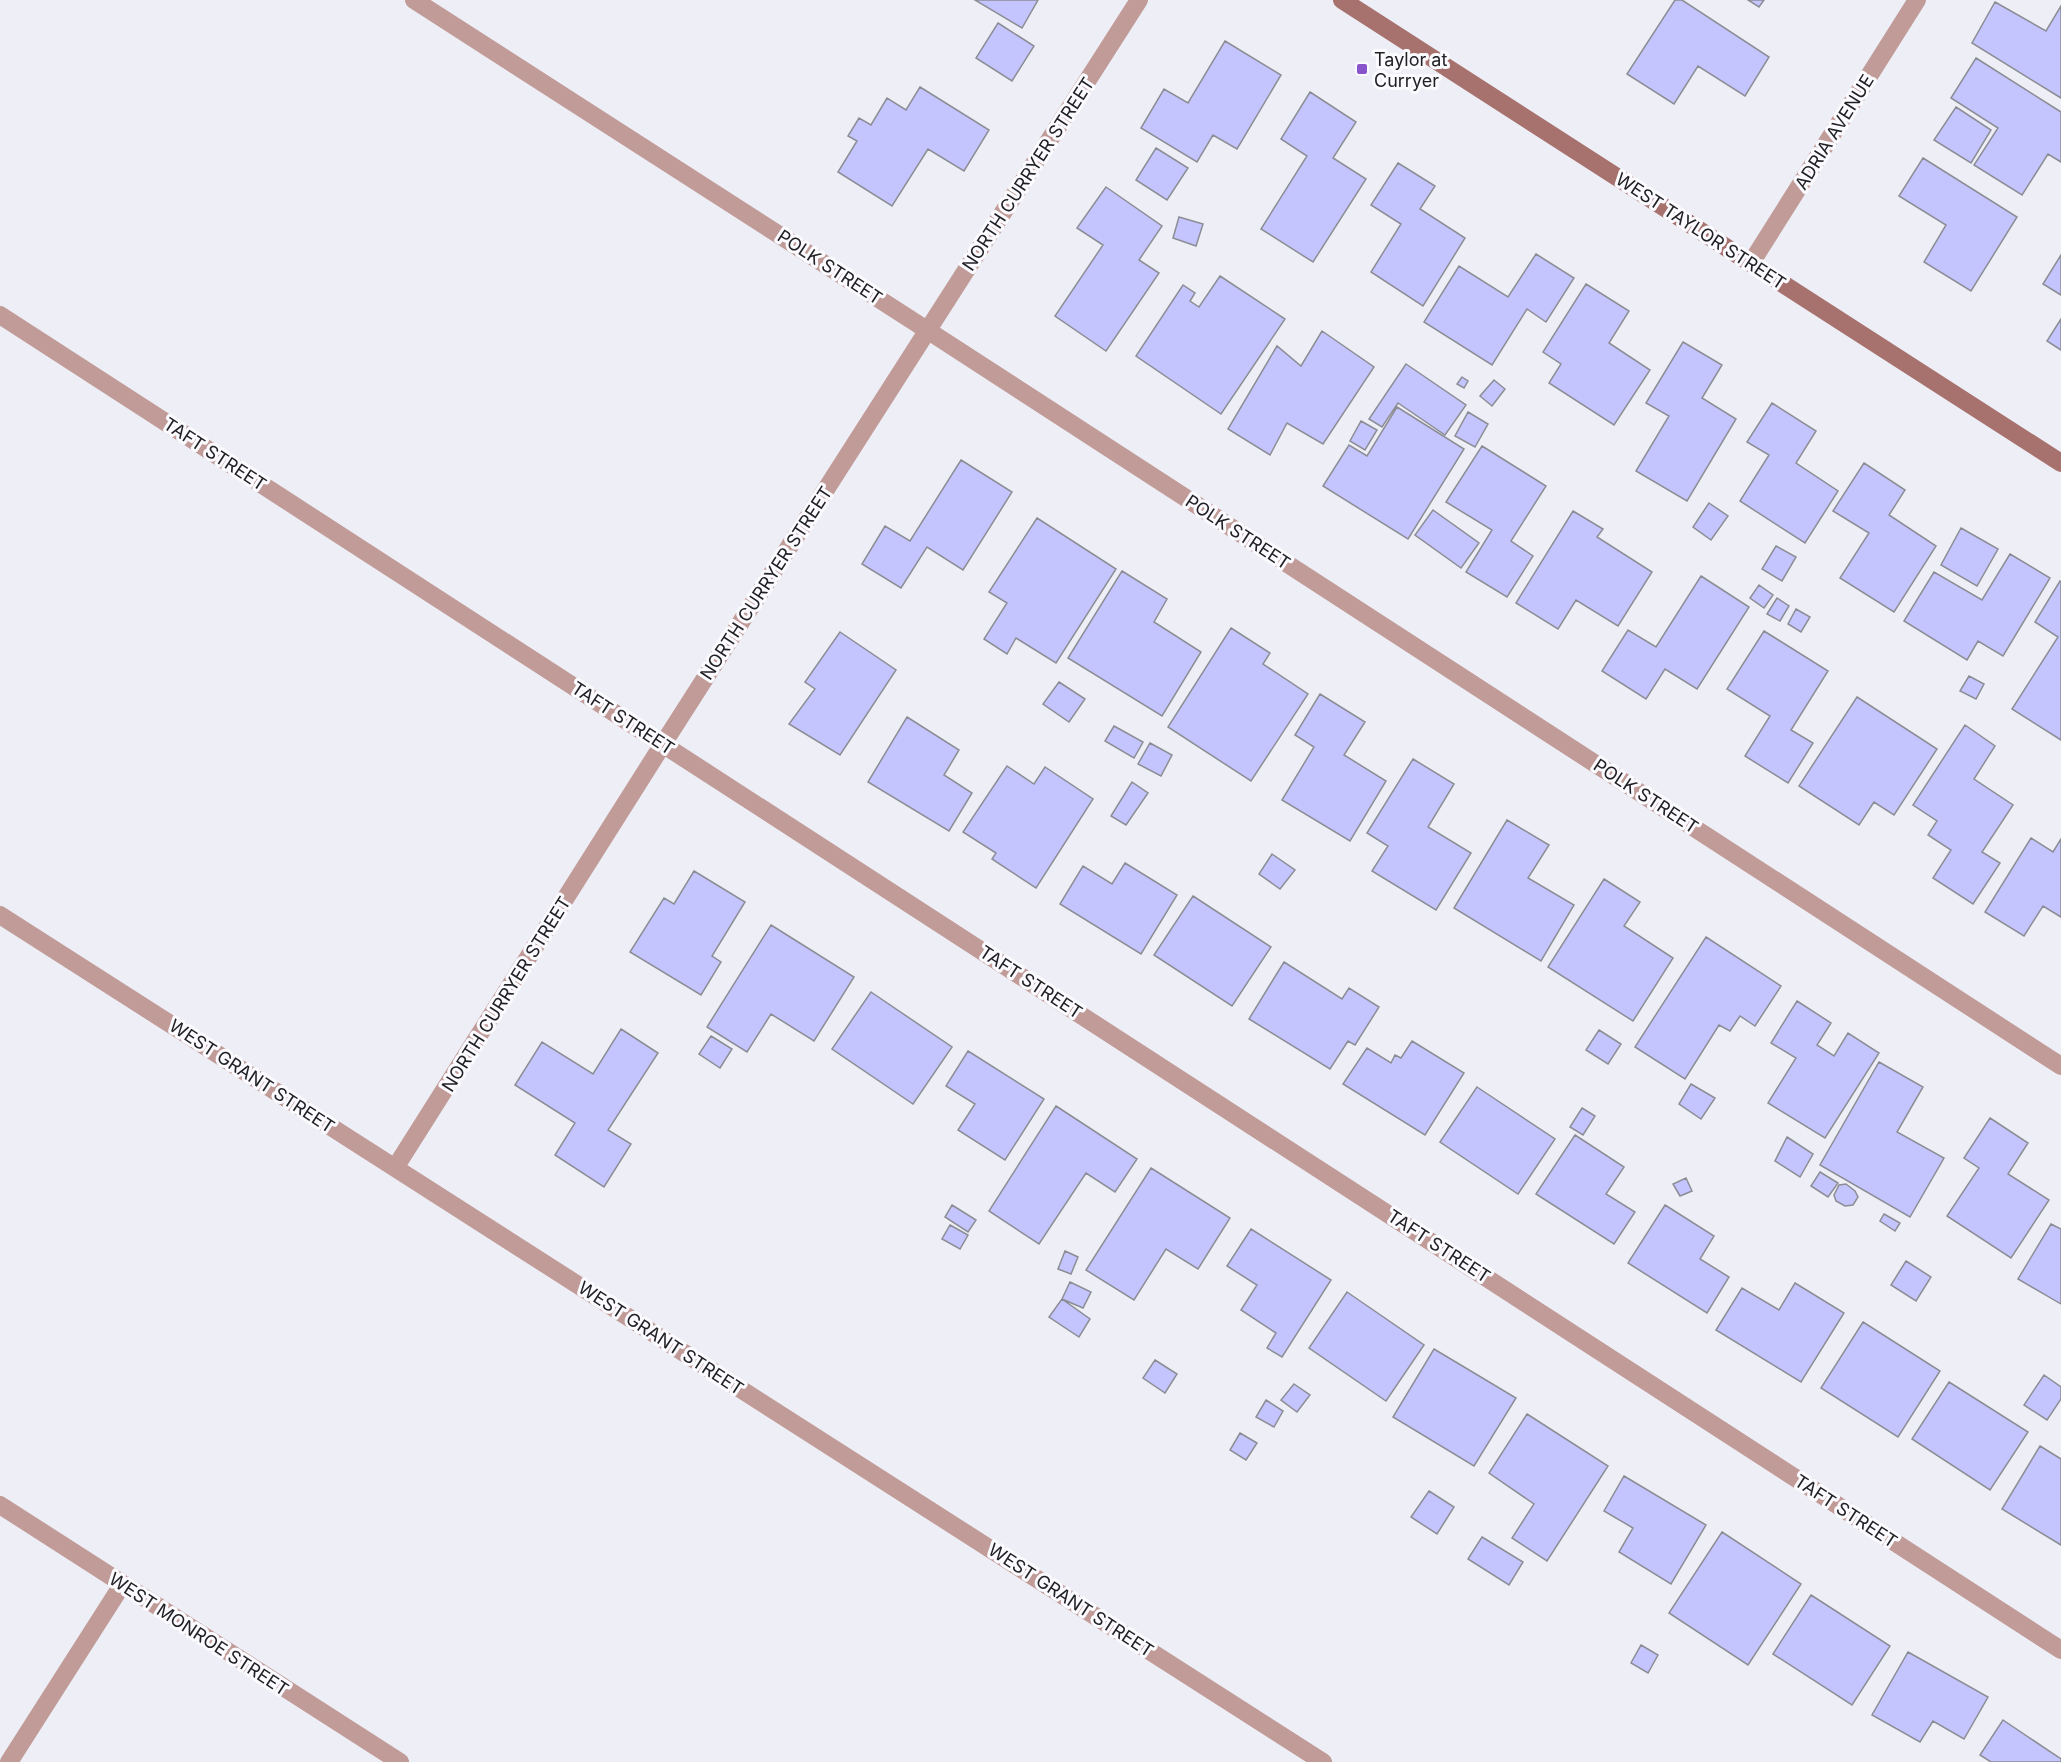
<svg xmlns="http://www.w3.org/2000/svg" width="2061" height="1762" font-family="Inter,sans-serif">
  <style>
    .building { fill: #c4c5ff; stroke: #8c8d94; stroke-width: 1.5 }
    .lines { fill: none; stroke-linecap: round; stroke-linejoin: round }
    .street { stroke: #c09b97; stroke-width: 18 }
    .secondary { stroke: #a7726e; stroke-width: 18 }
    .poi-dot { fill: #8754cc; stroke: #fbfbff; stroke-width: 2 }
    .labels { text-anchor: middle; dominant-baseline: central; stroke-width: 6; stroke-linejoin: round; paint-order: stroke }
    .poi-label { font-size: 18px; fill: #212124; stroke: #fbfbff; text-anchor: start }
    .street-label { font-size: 18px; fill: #212124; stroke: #fbfbff }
  </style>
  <rect width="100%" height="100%" fill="#edeef6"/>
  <path class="building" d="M975 0H1038L1022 28Z
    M1675 0H1682L1769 57 1745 96 1698 66 1674 104 1627 74Z
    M1748 0H1764L1759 7Z
    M1995 2 2046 31 2061 6V98L1972 43Z
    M998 23 1034 46 1012 81 976 58Z
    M1225 41 1281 75 1237 149 1213 135 1197 162 1141 128 1164 89 1188 103Z
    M1976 58 2061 112V162L2048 154 2022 195 1974 165 1998 128 1951 98Z
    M920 87 989 130 964 171 928 149 892 206 838 172 857 141 848 136 859 118 871 125 887 98 906 110Z
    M1310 92 1356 122 1333 158 1366 179 1313 262 1261 229 1307 156 1281 139Z
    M1956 107 1991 130 1971 163 1934 140Z
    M1156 148 1188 168 1167 200 1136 180Z
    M1923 158 2017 217 1971 291 1924 262 1946 225 1899 196Z
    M1398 163 1435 186 1420 209 1465 238 1423 306 1371 272 1401 224 1371 205Z
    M1106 187 1162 226 1139 260 1159 273 1106 351 1055 316 1103 245 1077 228Z
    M1179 217 1203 224 1196 246 1173 238Z
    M1536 254 1574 278 1546 322 1527 309 1492 365 1424 322 1459 266 1508 297Z
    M2061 255V295L2043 284Z
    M1220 276 1285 319 1221 414 1136 356 1183 285 1195 293 1190 301 1199 307Z
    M1586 284 1629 311 1609 343 1650 370 1614 425 1549 383 1561 364 1543 352Z
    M2061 319V350L2047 341Z
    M1322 331 1374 367 1323 444 1287 423 1270 455 1228 429 1277 346 1301 366Z
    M1683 342 1722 365 1702 398 1736 419 1687 501 1636 471 1669 416 1646 403Z
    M1406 364 1466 405 1445 435 1398 403 1382 427 1369 419Z
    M1462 377 1468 381 1464 388 1457 384Z
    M1494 380 1505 389 1492 406 1480 396Z
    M1772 403 1816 431 1796 463 1838 491 1805 543 1740 501 1769 455 1747 442Z
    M1397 407 1464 449 1408 539 1323 486 1349 445 1367 456Z
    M1468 412 1488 424 1475 447 1455 436Z
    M1361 421 1377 430 1365 450 1350 441Z
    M1482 446 1546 486 1511 541 1533 556 1507 597 1466 572 1492 530 1446 502Z
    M961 460 1012 492 963 570 927 547 901 588 862 564 885 526 910 541Z
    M1864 463 1905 490 1889 515 1936 546 1894 612 1840 578 1869 533 1833 511Z
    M1709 503 1728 516 1711 540 1693 527Z
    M1433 510 1479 543 1461 568 1415 535Z
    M1573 511 1603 529 1597 537 1652 572 1618 626 1576 600 1558 629 1516 603Z
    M1037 518 1116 569 1056 663 1016 638 1007 654 984 639 1007 603 989 592Z
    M1961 528 1998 549 1977 586 1941 565Z
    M1776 546 1796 557 1782 581 1762 569Z
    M2010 554 2050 578 2003 656 1978 641 1967 660 1904 621 1934 572 1982 600Z
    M1122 571 1167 599 1154 622 1201 652 1162 716 1068 658Z
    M1701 576 1749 607 1697 689 1665 669 1646 699 1602 671 1628 630 1656 647Z
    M2060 581 2061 582V740L2012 709 2058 637 2035 622Z
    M1759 585 1773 595 1764 608 1750 598Z
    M1777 598 1789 606 1780 621 1767 614Z
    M1796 609 1810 617 1801 632 1788 624Z
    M1231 628 1270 653 1263 664 1308 694 1251 781 1168 727Z
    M1764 631 1828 671 1791 730 1813 743 1788 783 1745 756 1770 716 1727 689Z
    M840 632 896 670 840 755 789 724 815 689 805 682Z
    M1969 676 1984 684 1976 699 1960 691Z
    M1059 682 1085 699 1069 722 1043 704Z
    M1320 694 1365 722 1344 755 1386 781 1350 841 1282 800 1314 747 1295 735Z
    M1857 697 1937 749 1894 815 1874 802 1859 825 1799 786Z
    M907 717 959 750 944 775 972 793 949 831 868 782Z
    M1965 725 1995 746 1974 779 2013 805 1982 852 2000 863 1973 904 1933 878 1951 850 1928 835 1937 821 1913 805Z
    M1114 726 1143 742 1134 758 1105 741Z
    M1150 743 1172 755 1161 776 1138 764Z
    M1413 759 1454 784 1428 827 1471 853 1436 910 1372 871 1388 846 1367 833Z
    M1007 766 1034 784 1045 767 1093 799 1036 888 992 859 996 853 963 832Z
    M1132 782 1148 793 1126 825 1111 816Z
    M1507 820 1549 845 1528 878 1574 905 1541 961 1454 908Z
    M2031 838 2053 852 2061 839V917L2043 906 2024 936 1985 912Z
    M1272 854 1295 870 1280 889 1259 874Z
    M1125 863 1177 895 1141 954 1060 904 1083 866 1112 884Z
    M694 871 745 902 712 956 721 962 701 995 630 952 664 898 674 904Z
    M1604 879 1640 902 1624 926 1673 958 1633 1021 1548 967Z
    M1193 896 1271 947 1232 1006 1154 955Z
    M771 925 854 977 814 1041 771 1014 747 1052 707 1027Z
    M1706 937 1781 986 1755 1026 1740 1016 1730 1031 1719 1025 1685 1079 1635 1047Z
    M1284 962 1342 999 1349 988 1379 1007 1355 1045 1348 1041 1330 1069 1249 1019Z
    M871 992 952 1047 913 1104 832 1049Z
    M1797 1001 1831 1023 1817 1045 1834 1056 1848 1033 1879 1053 1825 1138 1768 1103 1796 1058 1771 1043Z
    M621 1029 658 1053 608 1130 631 1144 604 1187 555 1155 575 1123 515 1085 542 1042 593 1074Z
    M1599 1030 1621 1044 1608 1064 1586 1050Z
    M711 1036 732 1049 720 1068 699 1054Z
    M1412 1041 1464 1073 1425 1135 1343 1084 1367 1048 1391 1063 1395 1055 1401 1058Z
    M968 1051 1044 1099 1005 1160 958 1130 975 1104 946 1086Z
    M1879 1062 1923 1087 1897 1132 1944 1158 1910 1217 1820 1165Z
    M1691 1084 1715 1098 1701 1119 1679 1104Z
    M1477 1087 1555 1139 1518 1194 1440 1142Z
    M1056 1106 1137 1159 1115 1192 1086 1173 1039 1244 989 1211Z
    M1582 1108 1595 1116 1583 1135 1570 1127Z
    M1990 1118 2028 1143 2008 1174 2049 1200 2011 1258 1947 1216 1979 1168 1964 1158Z
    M1575 1135 1624 1167 1606 1194 1635 1212 1614 1244 1536 1194Z
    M1787 1137 1813 1154 1800 1177 1775 1161Z
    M1151 1168 1230 1218 1198 1269 1166 1249 1134 1300 1086 1270Z
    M1820 1172 1838 1183 1828 1197 1811 1186Z
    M1686 1178 1692 1191 1680 1196 1673 1184Z
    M1846 1184 1855 1191 1858 1197 1853 1205 1845 1206 1836 1201 1834 1195 1839 1185Z
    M952 1205 976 1220 968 1232 945 1217Z
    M1665 1205 1714 1236 1700 1259 1729 1277 1707 1313 1628 1263Z
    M1884 1214 1900 1223 1895 1231 1880 1221Z
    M2051 1224 2061 1229V1304L2018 1279Z
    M950 1225 968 1235 960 1249 942 1239Z
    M1251 1229 1331 1280 1282 1357 1267 1348 1276 1333 1241 1310 1257 1285 1227 1266Z
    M1065 1251 1078 1257 1071 1274 1058 1269Z
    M1906 1261 1931 1277 1916 1301 1891 1285Z
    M1070 1282 1091 1292 1083 1308 1062 1299Z
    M1795 1283 1844 1313 1801 1382 1716 1330 1742 1288 1779 1310Z
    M1347 1292 1424 1345 1386 1401 1309 1348Z
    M1062 1299 1090 1319 1079 1337 1049 1317Z
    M1863 1322 1940 1371 1898 1437 1821 1388Z
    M1434 1349 1516 1398 1474 1466 1393 1417Z
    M1155 1360 1177 1374 1165 1393 1143 1378Z
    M2044 1375 2061 1387V1399L2047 1420 2024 1405Z
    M1949 1382 2028 1432 1990 1490 1912 1439Z
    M1294 1384 1310 1395 1297 1412 1281 1400Z
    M1266 1400 1283 1411 1274 1427 1256 1417Z
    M1527 1414 1608 1466 1547 1561 1512 1538 1534 1504 1489 1473Z
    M1240 1433 1257 1443 1246 1460 1230 1450Z
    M2040 1446 2061 1459V1545L2002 1509Z
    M1624 1476 1706 1525 1671 1584 1619 1552 1633 1528 1604 1511Z
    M1429 1491 1454 1507 1437 1534 1411 1517Z
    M1722 1532 1801 1584 1748 1665 1669 1613Z
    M1482 1537 1523 1562 1509 1585 1468 1559Z
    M1811 1595 1890 1646 1852 1705 1773 1654Z
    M1641 1645 1658 1655 1648 1673 1631 1663Z
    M1908 1652 1988 1697 1964 1739 1933 1721 1920 1742 1872 1715Z
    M2003 1720 2061 1759V1762H1991L1980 1755Z"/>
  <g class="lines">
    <path class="street" d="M414 0 927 330 2061 1066
      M1751 263 1917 0
      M0 315 2061 1650
      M0 915 1323 1762
      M395 1168 663 744 1139 0
      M0 1505 400 1762
      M9 1762 122 1585"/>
    <path class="secondary" d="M1342 0 2061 463"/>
  </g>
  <rect class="poi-dot" x="1356" y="63" width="12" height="12" rx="3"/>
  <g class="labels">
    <g class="poi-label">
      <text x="1374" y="59">Taylor at<tspan x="1374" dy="21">Curryer</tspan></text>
    </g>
    <g class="street-label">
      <text transform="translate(1834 132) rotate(-58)">ADRIA AVENUE</text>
      <text transform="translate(1028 174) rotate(-57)">NORTH CURRYER STREET</text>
      <text transform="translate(1701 231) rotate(33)">WEST TAYLOR STREET</text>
      <text transform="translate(830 267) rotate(33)">POLK STREET</text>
      <text transform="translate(215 454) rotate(33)">TAFT STREET</text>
      <text transform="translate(1238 532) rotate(33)">POLK STREET</text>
      <text transform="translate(766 583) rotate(-57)">NORTH CURRYER STREET</text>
      <text transform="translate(623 718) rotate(33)">TAFT STREET</text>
      <text transform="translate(1646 796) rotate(33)">POLK STREET</text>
      <text transform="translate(1031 982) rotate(33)">TAFT STREET</text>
      <text transform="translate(506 994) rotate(-58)">NORTH CURRYER STREET</text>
      <text transform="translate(252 1076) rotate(33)">WEST GRANT STREET</text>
      <text transform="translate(1439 1246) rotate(33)">TAFT STREET</text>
      <text transform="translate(661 1338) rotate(33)">WEST GRANT STREET</text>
      <text transform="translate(1846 1511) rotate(33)">TAFT STREET</text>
      <text transform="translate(1071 1600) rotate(33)">WEST GRANT STREET</text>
      <text transform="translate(199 1634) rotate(33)">WEST MONROE STREET</text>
    </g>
  </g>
</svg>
